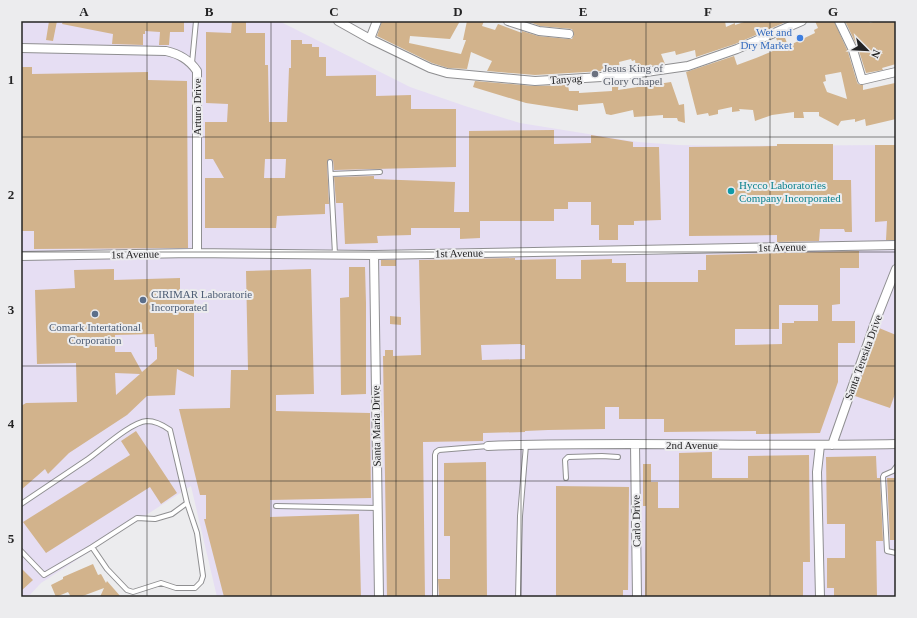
<svg xmlns="http://www.w3.org/2000/svg" width="917" height="618" font-family="'Times New Roman',serif">
  <style>
    .industrial { fill: #e6def3 }
    .building { fill: #d2b38c; fill-rule: evenodd }
    .lines { fill: none; stroke-linecap: round; stroke-linejoin: round }
    .service-casing { stroke: #8f8f91; stroke-width: 6 }
    .minor-casing { stroke: #8f8f91; stroke-width: 10 }
    .service { stroke: #fff; stroke-width: 4 }
    .minor { stroke: #fff; stroke-width: 8 }
    .grid { fill: none; stroke: #242425; stroke-width: 1; stroke-opacity: 0.55 }
    .shop-dot { fill: #3f7fe0; stroke: #ececee; stroke-width: 1.5 }
    .worship-dot { fill: #6b7280; stroke: #ececee; stroke-width: 1.5 }
    .culture-dot { fill: #0f9aa8; stroke: #ececee; stroke-width: 1.5 }
    .service-dot { fill: #5c6f8a; stroke: #ececee; stroke-width: 1.5 }
    .labels { text-anchor: middle; dominant-baseline: central; stroke-width: 4; stroke-linejoin: round; paint-order: stroke }
    .shop-label { font-size: 11px; fill: #366cbe; stroke: #ececee; text-anchor: end }
    .worship-label { font-size: 11px; fill: #5b616d; stroke: #ececee; text-anchor: start }
    .street-label { font-size: 11px; fill: #242425; stroke: #ececee }
    .culture-label { font-size: 11px; fill: #0d838f; stroke: #ececee; text-anchor: start }
    .service-label { font-size: 11px; fill: #4e5e75; stroke: #ececee; text-anchor: start }
    .neatline { fill: none; stroke: #242425; stroke-width: 1.5 }
    .grid-label { font-size: 13px; text-anchor: middle; font-weight: bold; fill: #242425 }
  </style>
  <rect width="100%" height="100%" fill="#ececee"/>
  <path class="industrial" d="M21 21H279L410 87 465 106 520 123 638 142 678 145 719 146 896 145V597H217L191 486 41 583 28 597H21Z"/>
  <path class="building" d="M49 21H57L53 41 46 40Z
    M63 21H184V32H170L169 45H159L160 32 145 31V34H143V45L112 44 113 34 62 24Z
    M232 21H246V33H265V65H268L269 122H287L289 68H291V40H302V44H312V47H319V57H326V76L376 75V96L411 95V109H456V167L334 170 333 160 329 159 327 162 329 204H325V214L277 216 276 228H205V178H224L213 159H205V122H227L228 104 206 103V32L231 33ZM265 159H286L285 178H264Z
    M382 21H460L450 39 410 36 409 43 461 54 466 40H463L467 21H484L482 26 495 30 498 24 522 33V31L538 36 568 39H572L574 35 572 29 540 26 527 21H725L726 27 735 23V25L747 21H788L735 44 696 57 695 50 676 55 675 51 661 54 665 64 636 68 635 60 632 61 631 59 619 62 620 70 535 75 487 71 492 61 471 52 467 69 448 68 432 63 377 36Z
    M815 21H834L848 52 857 82 858 84 863 85V90L895 83 896 119 866 126 865 119 855 122V119L841 121 838 126 819 116V112H803L804 118H794V112L772 115 755 121 753 110 739 109 740 111 732 112V107L718 110V114L709 116 708 113 697 115 686 72 734 56 737 65 756 58 780 48 776 38 784 35 788 46 815 33 814 30 818 28ZM841 72 847 99 827 92 823 82 826 81 825 75Z
    M845 21H869L870 23 876 21H896V64L882 68 883 70 866 73 858 48Z
    M21 67H32V74L148 72V80L187 81 188 248 34 249V231H21Z
    M475 81 534 86 568 85 569 91H579V93L612 91V82L619 81 618 90 671 82 679 105 684 104 685 123 678 121 677 118H663V115L634 117 633 110 611 115 606 114 603 103 578 105V111L526 103 473 87Z
    M554 130V144L591 143V135L633 142V147H659L661 220 634 221V225H618V240H599V225H591V202H568V209H554V221H480V238L460 239V228H411V235L377 236 378 243 345 244 343 203H336L334 177 374 176V179L455 182 454 212H469V131Z
    M777 144H833V180H851L852 232H845L844 229H820L819 241 777 242V235L689 236V147L777 146Z
    M875 145H896V240H886L887 221 875 222Z
    M859 251V268H840V304L832 305V321H855V343H838V382L820 433 756 434V431L664 432V419H619V407H605V429L548 430 525 431V432L483 433V441L423 442 425 597H387L383 356H385V350H393V356L421 355 419 260 515 258V260L556 259V279H581V260L612 259V263H626V282H698V270H706V255ZM779 305H818V321H794V323H782V344L735 345V329H779ZM521 344V345H525V359L482 360 481 345Z
    M381 260H396V266H381Z
    M349 267H365L366 303V394L341 395 340 298 349 297Z
    M114 269V280L180 278V292H194V377L177 369 175 395 147 396 127 415 69 453 48 474 45 469 21 490V406L26 403 77 402 76 363 37 364 35 290 75 288 74 270ZM154 334 155 347H157V359L142 372 131 352H115V335ZM115 373 140 374 116 395Z
    M311 269 314 394 276 395V411L370 413 371 498 270 500V517L359 514 361 597H224L204 519H206V495H200L179 409 230 408 231 370H248L246 271Z
    M390 316 401 317V325L390 324Z
    M879 328 896 335V391L890 408 855 396Z
    M136 431 177 493 161 504 150 487 46 553 23 522 130 455 121 441Z
    M712 452V478H748V456L809 455 810 562H803V597H645L646 506H643V464H651V482H658V508H679V453Z
    M876 456 877 478H880L883 541H876L877 597H834V588H827V558H845V524H827L826 457Z
    M486 462 487 597H439L438 579H450V536H444V463Z
    M887 478H896V540H890Z
    M556 486 629 487 628 590H623V597H556Z
    M93 564 98 575 101 574 106 583 107 581 121 597H100L104 588 80 597H71L68 592 56 597 51 585 63 579V577Z
    M21 568 33 580 21 591Z"/>
  <g class="lines">
    <g class="service-casing">
      <path id="service" d="M192 63 196 21
        M330 162 335 254
        M331 174 380 172
        M896 467 893 471 884 475 883 477 887 551 896 553
        M566 478 565 460 568 457 602 456 618 457
        M21 504C43 489 66 474 88 459 102 449 131 422 147 421 156 421 163 425 170 430L187 503 172 514 155 519 137 518 92 547 44 575 21 551
        M276 506 378 508
        M92 547 107 569 127 590 133 592 161 583 176 588H195L201 582 203 576 197 533 187 503
        M435 597V455L436 452 439 450 488 446
        M518 597 520 516 526 445"/>
    </g>
    <g class="minor-casing">
      <path id="minor" d="M338 21 370 39
        M377 21 370 39 430 68 447 73 535 81 618 76 688 66 737 49 802 21
        M508 21 539 31 569 34
        M839 21 853 50 862 80 896 72
        M21 48 166 51C179 54 189 59 197 71V253
        M374 255 379 597
        M21 256 193 253 374 255 896 245
        M635 444 637 597
        M820 445 817 472 820 597
        M832 445 877 317 896 269
        M488 446C624 441 760 447 896 444"/>
    </g>
    <use href="#service" class="service"/>
    <use href="#minor" class="minor"/>
  </g>
  <path class="grid" d="M147 21V597M271 21V597M396 21V597M521 21V597M646 21V597M770 21V597M21 137H896M21 252H896M21 366H896M21 481H896"/>
  <circle class="shop-dot" cx="800" cy="38" r="4"/>
  <circle class="worship-dot" cx="595" cy="74" r="4"/>
  <circle class="culture-dot" cx="731" cy="191" r="4"/>
  <g class="service-dot">
    <circle cx="143" cy="300" r="4"/>
    <circle cx="95" cy="314" r="4"/>
  </g>
  <g class="labels">
    <g class="shop-label">
      <text x="792" y="32">Wet and<tspan x="792" dy="13">Dry Market</tspan></text>
    </g>
    <g class="worship-label">
      <text x="603" y="68">Jesus King of<tspan x="603" dy="13">Glory Chapel</tspan></text>
    </g>
    <g class="street-label">
      <text transform="translate(566 79) rotate(-4)">Tanyag</text>
      <text transform="translate(197 107) rotate(-90)">Arturo Drive</text>
      <text transform="translate(782 247) rotate(-1)">1st Avenue</text>
      <text transform="translate(459 253) rotate(-1)">1st Avenue</text>
      <text transform="translate(135 254) rotate(-1)">1st Avenue</text>
      <text transform="translate(863 357) rotate(-70)">Santa Teresita Drive</text>
      <text transform="translate(376 426) rotate(-91)">Santa Maria Drive</text>
      <text x="692" y="445">2nd Avenue</text>
      <text transform="translate(636 521) rotate(-91)">Carlo Drive</text>
    </g>
    <g class="culture-label">
      <text x="739" y="185">Hycco Laboratories<tspan x="739" dy="13">Company Incorporated</tspan></text>
    </g>
    <g class="service-label">
      <text x="151" y="294">CIRIMAR Laboratorie<tspan x="151" dy="13">Incorporated</tspan></text>
      <text x="95" y="327" text-anchor="middle">Comark Intertational<tspan x="95" dy="13">Corporation</tspan></text>
    </g>
  </g>
  <rect width="917" height="618" fill="none" stroke="#ececee" stroke-width="44"/>
  <g transform="translate(867 50) rotate(114)" stroke="#ececee" stroke-width="3" paint-order="stroke">
  <path d="M0-3L7 15L0 10L-7 15Z" fill="#242425"/>
  <text y="-6" font-size="11" font-weight="bold" text-anchor="middle" fill="#242425">N</text>
  </g>
  <rect x="22" y="22" width="873" height="574" class="neatline"/>
  <g class="grid-label">
    <text x="84" y="16">A</text>
    <text x="209" y="16">B</text>
    <text x="334" y="16">C</text>
    <text x="458" y="16">D</text>
    <text x="583" y="16">E</text>
    <text x="708" y="16">F</text>
    <text x="833" y="16">G</text>
    <text x="11" y="84">1</text>
    <text x="11" y="199">2</text>
    <text x="11" y="314">3</text>
    <text x="11" y="428">4</text>
    <text x="11" y="543">5</text>
  </g>
</svg>
